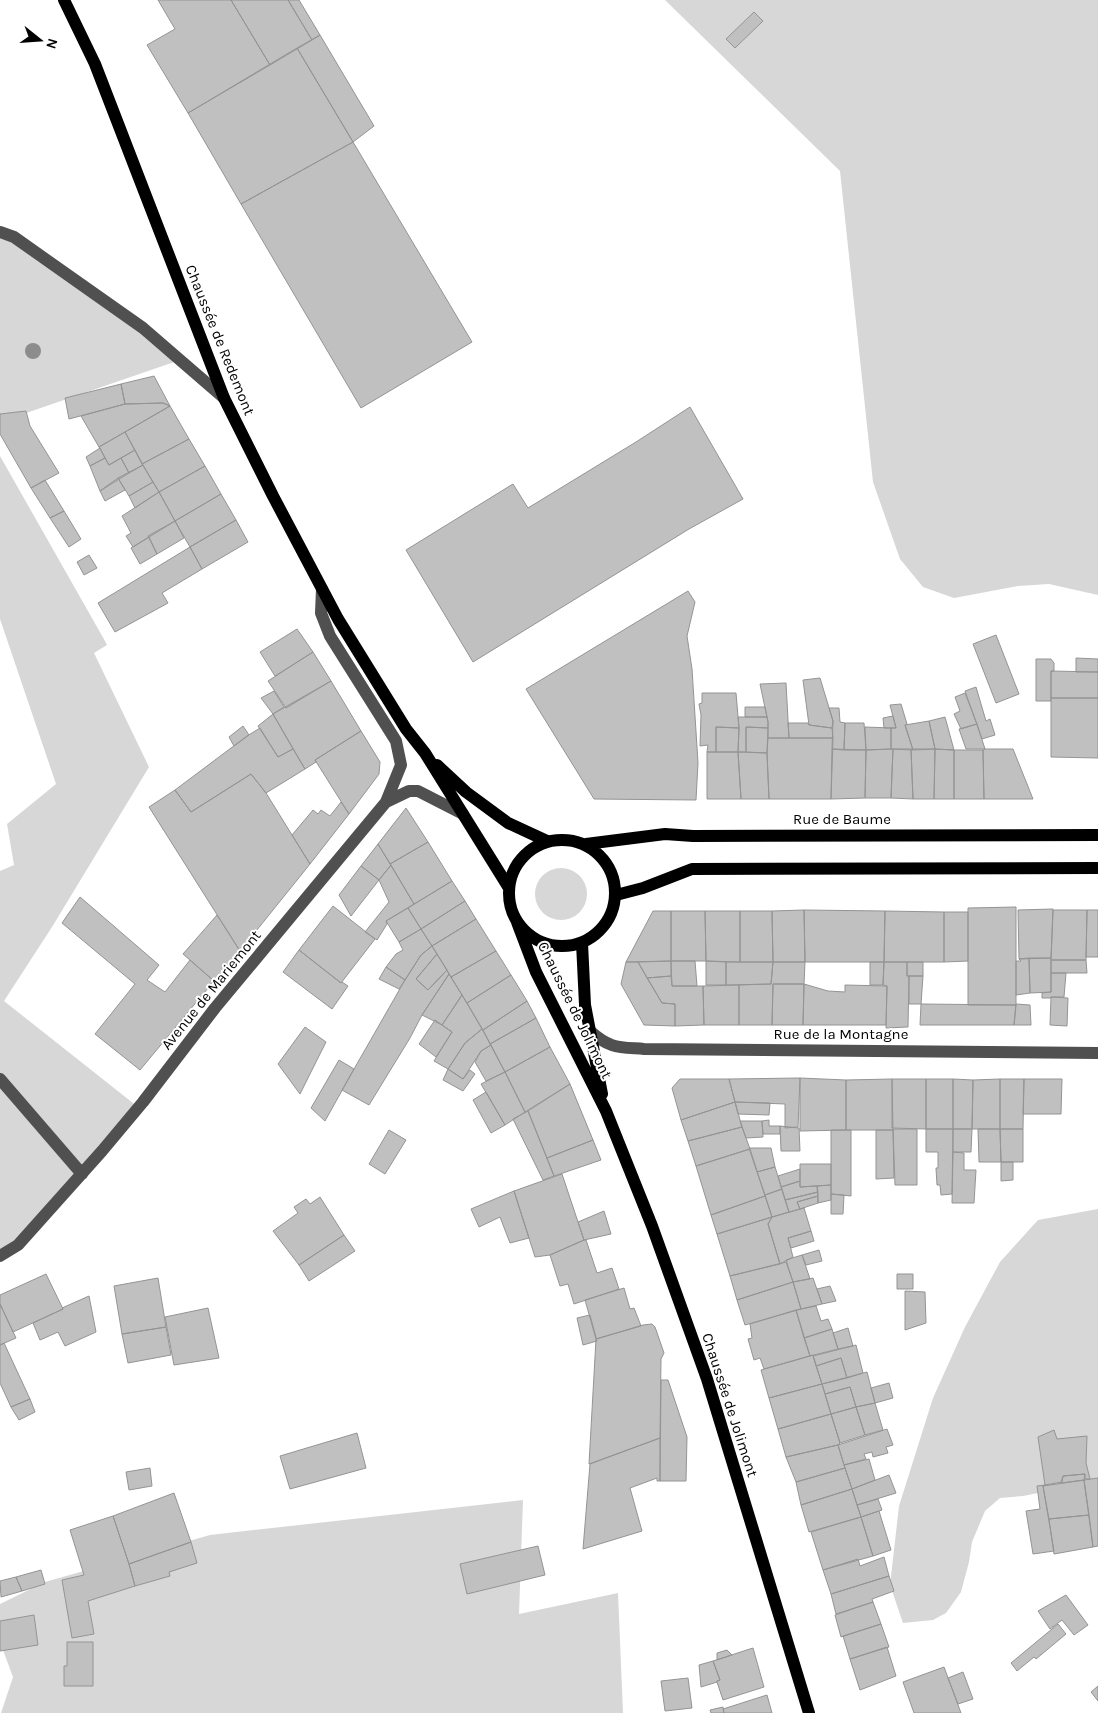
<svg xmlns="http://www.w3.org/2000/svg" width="1098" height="1713" font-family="Karla,sans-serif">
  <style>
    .green { fill: #d7d7d7 }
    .building { fill: #c0c0c0; stroke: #949494 }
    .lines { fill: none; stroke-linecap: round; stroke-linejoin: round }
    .minor { stroke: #505050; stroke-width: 12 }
    .major { stroke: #000; stroke-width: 12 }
    .tree { fill: #8c8c8c }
    .labels { text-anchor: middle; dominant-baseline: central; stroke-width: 4; stroke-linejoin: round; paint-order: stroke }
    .street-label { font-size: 15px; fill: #000; stroke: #fff }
  </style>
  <rect width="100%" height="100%" fill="#fff"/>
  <path class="green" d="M665 0H1098V595L1049 584 1018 586 954 598 923 587 900 559 873 482 840 171Z
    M0 232 180 360 0 422Z
    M0 456 105 641 107 645 94 653 149 767 52 927 4 1001 138 1107 0 1256V871L14 865 7 824 56 784 0 619Z
    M535 894a26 26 0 1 1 52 0a26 26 0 1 1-52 0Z
    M1098 1209V1481L1023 1496 1000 1498 985 1511 972 1542 969 1562 961 1592 946 1613 933 1620 903 1623 890 1585 899 1506 933 1398 965 1327 1000 1262 1038 1220Z
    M523 1500 519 1614 618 1593 623 1713H1L13 1677 0 1642V1604L45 1582 210 1535Z"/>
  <path class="building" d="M158 0H231L270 65 188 113 147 45 175 29Z
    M231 0H288L312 40 270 65Z
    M288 0H299L320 35 312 40Z
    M754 12 763 21 735 48 726 39Z
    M320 35 374 126 353 142 297 48Z
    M297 48 353 142 241 204 188 113Z
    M353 142 472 342 361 408 241 204Z
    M154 376 170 406 163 403 125 404 121 384Z
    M121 384 125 404 69 419 65 398Z
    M163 403 170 406 99 447 81 416 125 404Z
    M170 406 189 439 142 464 125 432Z
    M690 407 743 499 689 529 473 662 406 550 513 484 528 508 636 442Z
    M26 411 30 426 59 473 31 488 0 434V414Z
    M125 432 135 450 109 465 99 447Z
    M189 439 205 466 159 492 142 464Z
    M100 448 105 458 90 466 86 457Z
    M135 450 143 465 129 473 121 458Z
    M105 458 109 465 121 458 129 473 100 491 90 466Z
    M143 465 153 482 129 496 118 478Z
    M205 466 221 494 175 521 159 492Z
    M118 478 125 490 105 501 100 491Z
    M45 480 64 511 50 518 31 488Z
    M153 482 159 492 135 508 129 496Z
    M159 492 175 521 133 547 126 536 131 533 122 516Z
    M221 494 236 520 190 547 175 521Z
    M64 511 81 539 69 547 50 518Z
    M236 520 248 542 202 569 190 547Z
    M175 521 184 538 157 554 148 536Z
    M149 537 157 554 140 564 131 548Z
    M190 547 202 569 162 593 168 603 115 632 98 603Z
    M89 555 97 568 84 575 77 562Z
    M688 591 695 602 687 636 692 669 698 763 696 800 594 799 526 689Z
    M297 629 313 652 275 676 260 652Z
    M996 635 1019 694 996 703 973 644Z
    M313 652 331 681 286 708 268 681Z
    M1076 658 1098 659V672H1076Z
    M1036 659H1051L1054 663V671H1051V701H1036Z
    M1051 671 1098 672V698H1051Z
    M820 678 833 721 832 728 809 725 803 680Z
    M331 681 361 731 315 760 316 762 305 769 273 714Z
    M786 683 789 738H768V722L760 684Z
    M976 687 986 721 990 719 995 735 982 739 965 691Z
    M274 691 284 707 273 714 261 698Z
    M702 693H736L739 728 716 727V752H707L708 745 700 746 701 715 699 704 702 703Z
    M965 693 977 724 961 729 954 714 960 711 955 697Z
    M1051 698H1098V758L1051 757Z
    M901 704 907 724 905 725 913 750 891 749V728H896L890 705Z
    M745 707H765L767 717H745Z
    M829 708H839L840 722 845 723 844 750 832 749 833 721Z
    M273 714 293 749 278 757 258 726Z
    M893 716 896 728H884L883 718Z
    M738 717H767L768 722V728L746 727V752H738L739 728Z
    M945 717 954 750 935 749 929 721Z
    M929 721 935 749 913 750 905 725Z
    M788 723H808L809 725 832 728 833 738H789Z
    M845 723H864L866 750H844Z
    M977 724 985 749H966L959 729Z
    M243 726 249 735 234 746 229 737Z
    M716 727 739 728 738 752H716Z
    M746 727 768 728 767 753 746 752Z
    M865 727 891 728V749L866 750Z
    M260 728 278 757 293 749 305 769 266 793 251 774 191 812 175 790 247 736Z
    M361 731 380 762 379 774 349 814 315 760Z
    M768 738H833L831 799H769L767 753Z
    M832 749 866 750 865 797 866 798 831 799Z
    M893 749 891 798H866L865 797 866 750Z
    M893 749H911L913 799 891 798Z
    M911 749H935L934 799H913Z
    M935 749 954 750V799H934Z
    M985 749H1013L1033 799H984L983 750Z
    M954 750H983L984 799H954Z
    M707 752H738L741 799H707Z
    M738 752 767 753 769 799H741Z
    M251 774 266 793 310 864 240 951 149 807 175 790 191 812Z
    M341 802 349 814 310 864 292 835 313 810 318 814 321 810 330 816Z
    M406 808 428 842 390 864 378 844Z
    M428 842 452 881 414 904 390 864Z
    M378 844 391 865 379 880 361 866Z
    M391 865 414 904 386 921 387 924 377 940 365 932 389 902 379 880Z
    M361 866 379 880 351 916 339 895Z
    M452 881 465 901 421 929 408 908Z
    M80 897 159 965 147 980 165 992 190 960 214 981 140 1070 95 1034 135 984 62 923Z
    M465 901 476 919 432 946 421 929Z
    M333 906 375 939 341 983 299 950Z
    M1016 907V1005H968V908Z
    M408 908 421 929 399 942 386 921Z
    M1053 909 1051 958 1019 959 1018 910Z
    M804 910 805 962H773L772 911Z
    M804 910 885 911 884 962H805Z
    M1053 910H1087L1086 960H1051Z
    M1087 910H1098V957H1086Z
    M653 911H671V961L626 962Z
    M671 911H705L706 961H671Z
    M705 911H740V962L706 961Z
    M740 911H772L773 962H740Z
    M885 911 944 912V962H884Z
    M944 912H968V961L944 962Z
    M217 915 240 951 214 981 183 954Z
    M476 919 496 951 451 977 432 946Z
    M421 929 432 946 421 955 405 980 386 967 396 954 403 950 399 942Z
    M432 946 437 954 416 979 428 990 447 970 449 974 422 1015 410 1038 369 1105 342 1090 405 980 421 955Z
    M299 950 341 983 342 982 348 986 332 1009 283 972Z
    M496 951 511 975 467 1003 451 977Z
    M437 954 447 970 428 990 416 979Z
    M1029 958 1030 993 1016 995V961H1021L1019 959Z
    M1029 958H1051V992L1030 993Z
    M1051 960H1086L1087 973H1051Z
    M671 961V976L647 978 638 962Z
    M671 961H695L697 986H672Z
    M706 961 726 962V985H706Z
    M626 962H638L662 1003 675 1004V1026L644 1025 621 984Z
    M726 962H773L771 984 726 985Z
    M773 962H805L804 984H773L772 1025H739V985L771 984Z
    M870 962H884L883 985H870Z
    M884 962H907V976H909L908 1027 886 1028 887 986 883 985Z
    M907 962H923V976H907Z
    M386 967 405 980 399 989 379 979Z
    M1051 973H1066L1064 997H1051V998H1042V993L1051 992Z
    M449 974 462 995 442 1025 422 1015Z
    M511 975 527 1001 483 1030 467 1003Z
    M671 976 672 986H703L704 1025 675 1026V1004L662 1003 647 978Z
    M909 976H923L921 1004H909Z
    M773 984H804L803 1025H772Z
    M804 984 828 991 845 992V985L887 986 886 1025H803Z
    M739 985V1025H704L703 986Z
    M462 995 482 1029 465 1043 448 1069 434 1061 452 1032 442 1025Z
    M1051 997 1068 998 1067 1026 1050 1025Z
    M527 1001 536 1018 490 1044 483 1030Z
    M921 1004 1016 1005 1014 1025H920Z
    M1016 1004 1030 1005 1031 1025H1014Z
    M536 1018 550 1047 505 1072 490 1044Z
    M435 1020 452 1032 436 1057 419 1044Z
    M305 1027 326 1042 300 1094 278 1064Z
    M482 1029 491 1045 481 1051 463 1079 448 1069 465 1043Z
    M491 1045 505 1072 486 1081 475 1062 481 1051Z
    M550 1047 570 1084 525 1112 505 1072Z
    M339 1060 354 1069 325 1121 311 1108Z
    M448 1069 463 1079 470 1070 475 1074 463 1091 443 1080Z
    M505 1072 525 1112 505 1125 481 1084Z
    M800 1078 798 1127 785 1128V1104L735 1102 729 1079Z
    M800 1078 846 1080V1130L800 1131Z
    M680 1079H729L735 1102 681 1120 672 1088Z
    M892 1079 893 1130H846V1080Z
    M892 1079H926V1129L892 1128Z
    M926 1079H953V1129H926Z
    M953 1079 973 1080 972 1129H953Z
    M1000 1079V1129H972L973 1080Z
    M1000 1079H1024L1023 1129H1000Z
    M1024 1079H1062L1061 1114H1023Z
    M570 1084 593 1140 547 1158 528 1111Z
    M486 1092 505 1125 491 1133 473 1100Z
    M735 1102 742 1127 688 1141 681 1120Z
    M735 1102 770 1103 769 1115 738 1114Z
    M528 1111 554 1176 543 1180 513 1119Z
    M769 1120V1126H780V1134H763L762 1121Z
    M740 1121H762L763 1137 746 1138Z
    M780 1126 799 1128 800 1151H781Z
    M742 1127 750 1149 696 1166 688 1141Z
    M893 1129H917V1185H895Z
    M926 1129H953L952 1194 941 1195 940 1185H937L936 1168H938V1152H926Z
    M953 1129H972L971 1152H953Z
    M978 1129H1000L1001 1162H979Z
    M1000 1129H1023V1162H1001Z
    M389 1130 406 1140 385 1174 369 1164Z
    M831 1130H851V1196L831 1194Z
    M876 1130H893L894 1178 876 1179Z
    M593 1140 601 1160 554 1176 547 1158Z
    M749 1148H771L775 1167 757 1172Z
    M750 1149 765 1196 711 1215 696 1166Z
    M953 1152 964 1153V1170H976L974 1203H952Z
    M1001 1162H1013V1180L1001 1181Z
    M800 1164H831V1185L800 1187Z
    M775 1167 782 1189 765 1195 757 1172Z
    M800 1169V1181L781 1187 778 1176Z
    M562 1174 584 1240 550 1255 535 1257 514 1191Z
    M800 1181V1187L817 1186 818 1192 785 1200 781 1187Z
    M831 1185V1200L818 1203 817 1186Z
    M782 1189 789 1212 772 1217 765 1195Z
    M514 1191 529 1238 510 1243 500 1217 479 1227 471 1209Z
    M818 1192V1196L797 1202 800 1209 789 1212 785 1200Z
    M831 1194 844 1195 843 1214H831Z
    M765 1196 772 1217 717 1234 711 1215Z
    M818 1196V1203L800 1209 797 1202Z
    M320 1197 344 1235 299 1265 273 1231 298 1213 294 1207 306 1199 310 1204Z
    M804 1208 811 1231 788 1238 793 1257 780 1264 768 1224 772 1217Z
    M604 1211 611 1234 584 1240 578 1222Z
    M772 1217 768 1224 780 1264 730 1276 717 1234Z
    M811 1231 814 1241 791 1248 788 1238Z
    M344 1235 355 1251 309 1281 299 1265Z
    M584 1240H586L597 1273 612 1268 619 1289 574 1304 568 1284 560 1286 550 1255Z
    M819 1250 822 1261 806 1265 802 1255Z
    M802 1255 810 1279 793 1282 786 1260Z
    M786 1262 793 1282 737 1300 730 1276Z
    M46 1274 63 1309 13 1332 0 1304V1295Z
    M897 1274H913V1289H897Z
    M158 1278 166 1327 122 1334 114 1286Z
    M813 1278 822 1304 801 1309 793 1282Z
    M793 1282 801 1309 745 1325 737 1300Z
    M830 1286 836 1301 822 1304 817 1289Z
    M624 1288 630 1309 634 1308 641 1326 596 1339 585 1300Z
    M905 1291 925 1292 926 1323 905 1330Z
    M89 1296 96 1332 65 1346 58 1332 40 1340 33 1323 63 1309 62 1308Z
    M0 1304 16 1338 0 1345Z
    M816 1306 821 1321 828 1319 832 1329 804 1338 796 1310Z
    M208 1308 219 1358 174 1365 165 1317Z
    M796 1310 810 1356 764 1369 760 1358 754 1360 748 1339 752 1338 750 1324Z
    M590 1315 597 1341 583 1345 577 1318Z
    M652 1324 655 1327 664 1353 661 1359 660 1438 589 1464 596 1339 643 1325Z
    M166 1327 171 1355 128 1363 122 1334Z
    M848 1328 853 1346 838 1349 833 1333Z
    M832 1329 838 1349 810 1356 804 1338Z
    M4 1343 30 1399 11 1407 0 1383V1345Z
    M856 1345 863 1373 847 1378 841 1358 816 1366 813 1356Z
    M813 1355 822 1384 769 1398 761 1370Z
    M841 1358 847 1378 822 1384 816 1366Z
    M867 1372 875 1403 856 1407 850 1387 825 1394 822 1384Z
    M661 1380H668L687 1437 686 1481H660Z
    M889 1383 893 1398 875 1403 871 1388Z
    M822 1384 831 1414 778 1429 769 1398Z
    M850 1387 856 1407 831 1414 825 1394Z
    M30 1399 35 1412 19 1420 11 1407Z
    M875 1403 883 1430 865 1435 856 1407Z
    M856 1407 865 1435 840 1443 831 1414Z
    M831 1414 840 1443 838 1445 786 1457 778 1429Z
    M887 1429 893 1445 886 1447 888 1453 873 1457 872 1452 864 1454 866 1459 844 1465 838 1445Z
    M1054 1430 1057 1439 1087 1436 1086 1463 1090 1479H1085V1474L1063 1476 1062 1482 1045 1485 1038 1437Z
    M357 1433 366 1468 290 1489 280 1456Z
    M660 1438V1481H657V1478L630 1488 642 1531 583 1549 590 1464Z
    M838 1445 845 1468 796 1482 786 1457Z
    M869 1459 875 1480 852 1489 844 1465Z
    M150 1468 152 1486 129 1490 126 1472Z
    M845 1468 852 1489 801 1505 796 1482Z
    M1085 1474 1084 1480 1061 1483 1063 1476Z
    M889 1475 896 1493 857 1505 852 1489Z
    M1098 1478V1546L1093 1547 1084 1480Z
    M1084 1480 1089 1515 1049 1519 1043 1486Z
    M1045 1485 1043 1486 1054 1551 1033 1554 1026 1511 1040 1509 1037 1486Z
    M852 1489 861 1517 809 1532 801 1505Z
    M174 1493 191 1542 129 1564 113 1516Z
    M878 1499 882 1510 861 1517 857 1505Z
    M879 1511 891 1550 873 1556 861 1517Z
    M1089 1515 1093 1547 1054 1554 1049 1519Z
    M113 1516 129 1564 135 1586 88 1601 94 1634 72 1638 62 1580 84 1575 70 1530Z
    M861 1517 873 1556 823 1570 811 1532Z
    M191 1542 197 1563 169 1572 170 1576 135 1586 129 1564Z
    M538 1546 545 1575 467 1594 460 1564Z
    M884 1557 889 1576 831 1594 823 1570 858 1559 860 1566Z
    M41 1570 45 1584 22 1591 16 1577Z
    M889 1576 894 1591 872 1599 873 1602 836 1614 831 1594Z
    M16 1577 22 1591 1 1597 0 1581Z
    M1066 1595 1088 1625 1074 1635 1062 1620 1050 1629 1038 1611Z
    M873 1602 881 1624 841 1637 835 1615Z
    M34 1615 38 1645 0 1651V1621Z
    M881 1624 889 1647 850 1659 843 1636Z
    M1058 1624 1066 1634 1036 1659 1034 1657 1017 1671 1011 1663Z
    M67 1642H93V1686H64V1666H67Z
    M887 1647 896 1676 860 1690 850 1659Z
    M753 1648 764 1687 723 1700 717 1682V1681L720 1680 713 1661Z
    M727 1650 732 1655 717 1660V1653Z
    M713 1661 720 1680 717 1681V1682L701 1687 699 1665Z
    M944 1667 961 1713H914L903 1682Z
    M963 1672 973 1699 958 1704 948 1678Z
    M688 1678 692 1708 665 1711 661 1681Z
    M1098 1686V1701L1091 1692Z
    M767 1695 772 1713H724L723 1709Z
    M723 1707 724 1713H711L710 1710Z"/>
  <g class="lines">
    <path class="minor" d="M0 232 14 237 143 328 224 398
      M322 589 321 613 330 636 396 741 401 765 386 802
      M590 1031C610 1049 619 1047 644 1049L1098 1053
      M0 1079 82 1174
      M0 1256 18 1245 102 1151 143 1102 215 1008 386 802 409 791H418L463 814"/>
    <path class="major" d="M64 0 95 64 224 398 273 496 338 619 406 729 425 753 509 888
      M437 765 466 792 508 823 547 841
      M509 893a53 53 0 1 1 106 0a53 53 0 1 1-106 0Z
      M586 844 665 834 693 836 1098 835
      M616 895 643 888 692 869 1098 868
      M517 922 536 972 606 1111 652 1226 707 1379 809 1713
      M582 943 585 1005 602 1094"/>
  </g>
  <circle class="tree" cx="33" cy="351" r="8"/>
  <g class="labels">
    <g class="street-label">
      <text transform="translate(220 340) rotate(68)">Chaussée de Redemont</text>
      <text x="842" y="819">Rue de Baume</text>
      <text transform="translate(211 990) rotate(-51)">Avenue de Mariemont</text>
      <text transform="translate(575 1010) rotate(64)">Chaussée de Jolimont</text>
      <text x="841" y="1034">Rue de la Montagne</text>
      <text transform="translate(730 1405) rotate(72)">Chaussée de Jolimont</text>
    </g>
  </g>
  <g transform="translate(40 40) rotate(107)" stroke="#ffffff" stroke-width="4" paint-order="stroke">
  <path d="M0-4L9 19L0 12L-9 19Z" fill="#000000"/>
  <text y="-8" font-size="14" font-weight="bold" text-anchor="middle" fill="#000000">N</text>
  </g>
</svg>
